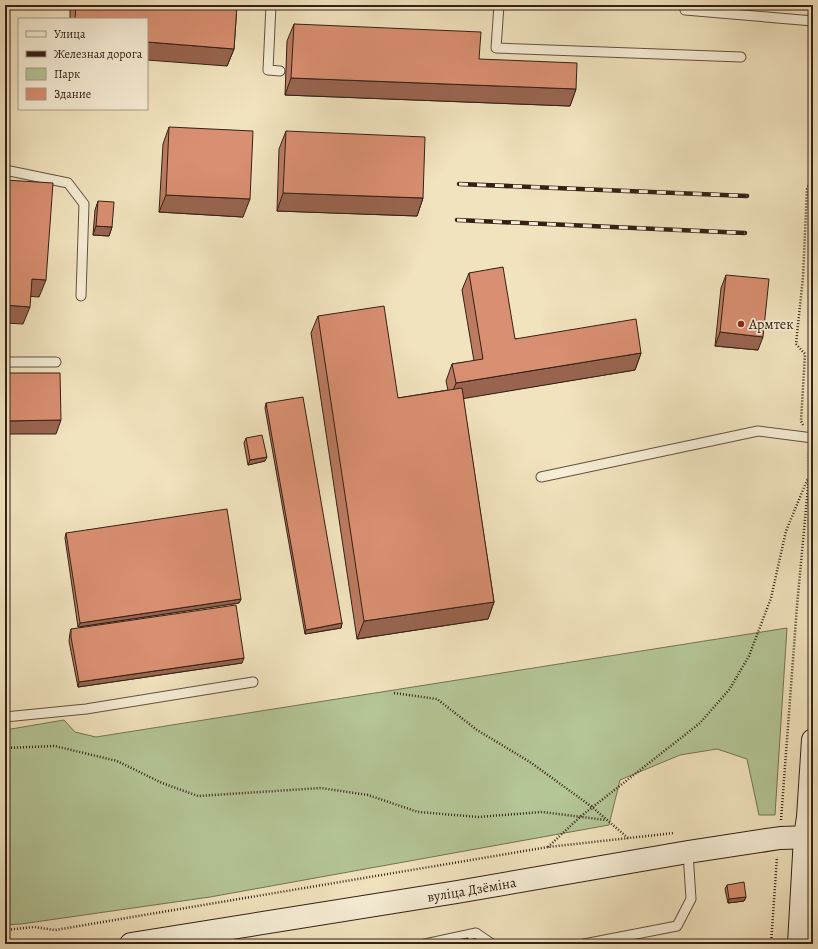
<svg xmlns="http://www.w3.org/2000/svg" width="818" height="949" font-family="Alegreya,serif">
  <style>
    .green { fill: #b4c596; stroke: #747256 }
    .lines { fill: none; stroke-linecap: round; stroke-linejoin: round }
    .lane-casing { stroke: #635140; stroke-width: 11 }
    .secondary-casing { stroke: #342016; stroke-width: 24 }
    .path { stroke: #342016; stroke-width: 2.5; stroke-dasharray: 1 2; stroke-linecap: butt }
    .lane { stroke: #f6edd5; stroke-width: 9 }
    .secondary { stroke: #f6edd5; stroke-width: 22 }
    .rail-casing { stroke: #342016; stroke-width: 4.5 }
    .rail { stroke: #f6edd5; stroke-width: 3; stroke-dasharray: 9; stroke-linecap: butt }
    .wall { fill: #bb7b61; stroke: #342016 }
    .shaded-wall { fill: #98644f; stroke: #342016 }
    .building { fill: #d98f71; stroke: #342016 }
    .poi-dot { fill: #8f2418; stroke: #f6edd5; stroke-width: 1.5 }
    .labels { text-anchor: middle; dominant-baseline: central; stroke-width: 3.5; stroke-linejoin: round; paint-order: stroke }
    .poi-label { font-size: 14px; fill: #342016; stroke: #f6edd5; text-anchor: start }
    .street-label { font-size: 14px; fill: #342016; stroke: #f6edd5 }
  </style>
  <rect width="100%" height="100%" fill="#f1e3be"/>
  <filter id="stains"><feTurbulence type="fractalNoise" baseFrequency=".005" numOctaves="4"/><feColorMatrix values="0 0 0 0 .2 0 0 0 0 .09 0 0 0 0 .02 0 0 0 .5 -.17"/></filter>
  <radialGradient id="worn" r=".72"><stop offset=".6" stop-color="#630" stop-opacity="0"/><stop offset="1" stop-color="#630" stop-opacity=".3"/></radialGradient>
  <path class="green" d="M787 628 775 815H759L747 759 717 749 680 755 620 780 609 825 210 897 21 924 5 925V730L64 720 75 732 96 737Z"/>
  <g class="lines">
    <g class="lane-casing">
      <path id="lane" d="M271 5 268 70 280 71
        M499 5 496 48 741 57
        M684 5 685 10 813 21
        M5 170 68 183 84 204 81 296
        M5 362H56
        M541 477 758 431 813 438
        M5 717 86 709 253 682
        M425 944 476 933 492 944
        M584 944 677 926 691 899 688 852"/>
    </g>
    <g class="secondary-casing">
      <g id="secondary">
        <path id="s1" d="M131 944 457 892 688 852 780 838 813 837"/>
        <path d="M799 944 805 837 808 817 813 740"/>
      </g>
    </g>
    <path class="path" d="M803 425 801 421 805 354 796 344 803 277 807 189 813 175
      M394 693 437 699 477 730 530 762 577 796 592 807 628 838
      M5 748 55 746 117 761 162 783 198 796 321 788 368 795 418 812 478 817 542 812 606 820
      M781 820 797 606 809 476V450
      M548 847 580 817 700 723 729 690 749 656 771 598 786 531 808 478
      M5 930 34 927 55 930 548 847 674 833
      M771 944 777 857"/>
    <use href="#lane" class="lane"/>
    <use href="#secondary" class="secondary"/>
    <g class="rail-casing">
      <path id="rail" d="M459 184 747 196
        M457 220 745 233"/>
    </g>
    <use href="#rail" class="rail"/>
  </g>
  <path class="wall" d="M72 5H237L234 49 227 66 147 19H70V9Z
    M294 24 479 59 576 89 570 106 285 95 287 41Z
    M169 127 243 217 159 212 163 144Z
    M286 131 423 198 417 216 277 211 279 149Z
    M98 201 112 227 109 236 93 235 95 210Z
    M469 273 515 339 641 353 635 370 463 398 494 602 488 619 357 639 311 333 318 316 398 398 448 390 446 381 452 364 474 361 462 290Z
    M726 275 758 350 715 346 721 288Z
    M266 403 342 623 341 628 305 634 265 408Z
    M246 438 265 461 248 465 244 443Z
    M66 533 241 599 239 603 78 627 65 538Z
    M71 629 242 663 78 687 69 641 70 633Z
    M727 885 746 897 744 901 728 903 725 889Z"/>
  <path class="shaded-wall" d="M147 42 234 49 227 66 147 60Z
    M291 78 576 89 570 106 285 95Z
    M283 193 423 198 417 216 277 211Z
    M166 195 250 199 243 217 159 212Z
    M96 226 112 227 109 236 93 235Z
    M32 279 46 280 39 297 26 296Z
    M5 305 30 307 23 324 5 323Z
    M720 332 763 337 758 350 715 346Z
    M641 353 635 370 449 401 456 383Z
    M61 420 56 434H5V421Z
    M267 457 265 461 248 465 250 460Z
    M241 599 239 603 78 627 80 623Z
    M494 602 488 619 357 639 364 621Z
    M342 623 341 628 305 634 306 630Z
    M244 658 242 663 78 687 79 682Z
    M746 897 744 901 728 903 729 899Z"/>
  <path class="building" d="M76 5H237L234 49 147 42V19H75Z
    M294 24 481 32 479 59 577 63 576 89 291 78Z
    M169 127 253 131 250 199 166 195Z
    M286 131 425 137 423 198 283 193Z
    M5 180 53 183 46 280 32 279 30 307 5 305Z
    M98 201 114 202 112 227 96 226Z
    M503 267 515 339 636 319 641 353 456 383 452 364 483 359 469 273Z
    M726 275 769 279 763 337 720 332Z
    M384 306 398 398 462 388 494 602 364 621 318 316Z
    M5 373H60L61 420 5 421Z
    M303 397 342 623 306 630 266 403Z
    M262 435 267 457 250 460 246 438Z
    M227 509 241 599 80 623 66 533Z
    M236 605 244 658 79 682 71 637V629Z
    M744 882 746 897 729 899 727 885Z
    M468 938 469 944H434Z"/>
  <circle class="poi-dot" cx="741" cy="324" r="4"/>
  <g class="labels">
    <g class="poi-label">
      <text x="749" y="324">Армтек</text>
    </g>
    <g class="street-label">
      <text stroke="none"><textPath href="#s1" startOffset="345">вуліца Дзёміна</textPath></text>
    </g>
  </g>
  <rect width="818" height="949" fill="none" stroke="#f1e3be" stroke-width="20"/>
  <rect x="6" y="6" width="806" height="937" fill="none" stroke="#342016" stroke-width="2"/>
  <rect x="10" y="10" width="798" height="929" fill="none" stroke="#342016"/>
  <rect x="18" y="18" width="130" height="92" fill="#f6edd5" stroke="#a89b89"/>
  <rect x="26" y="31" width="20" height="6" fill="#f6edd5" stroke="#a89b89"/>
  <text x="54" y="38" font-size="12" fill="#342016">Улица</text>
  <rect x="26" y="51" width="20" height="6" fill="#342016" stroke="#a89b89"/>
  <text x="54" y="58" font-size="12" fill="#342016">Железная дорога</text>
  <rect x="26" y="68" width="20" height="12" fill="#b4c596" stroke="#a89b89"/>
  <text x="54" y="78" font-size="12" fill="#342016">Парк</text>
  <rect x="26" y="88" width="20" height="12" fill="#d98f71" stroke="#a89b89"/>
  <text x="54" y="98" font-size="12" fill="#342016">Здание</text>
  <rect width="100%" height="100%" filter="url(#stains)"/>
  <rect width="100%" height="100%" fill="url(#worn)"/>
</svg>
